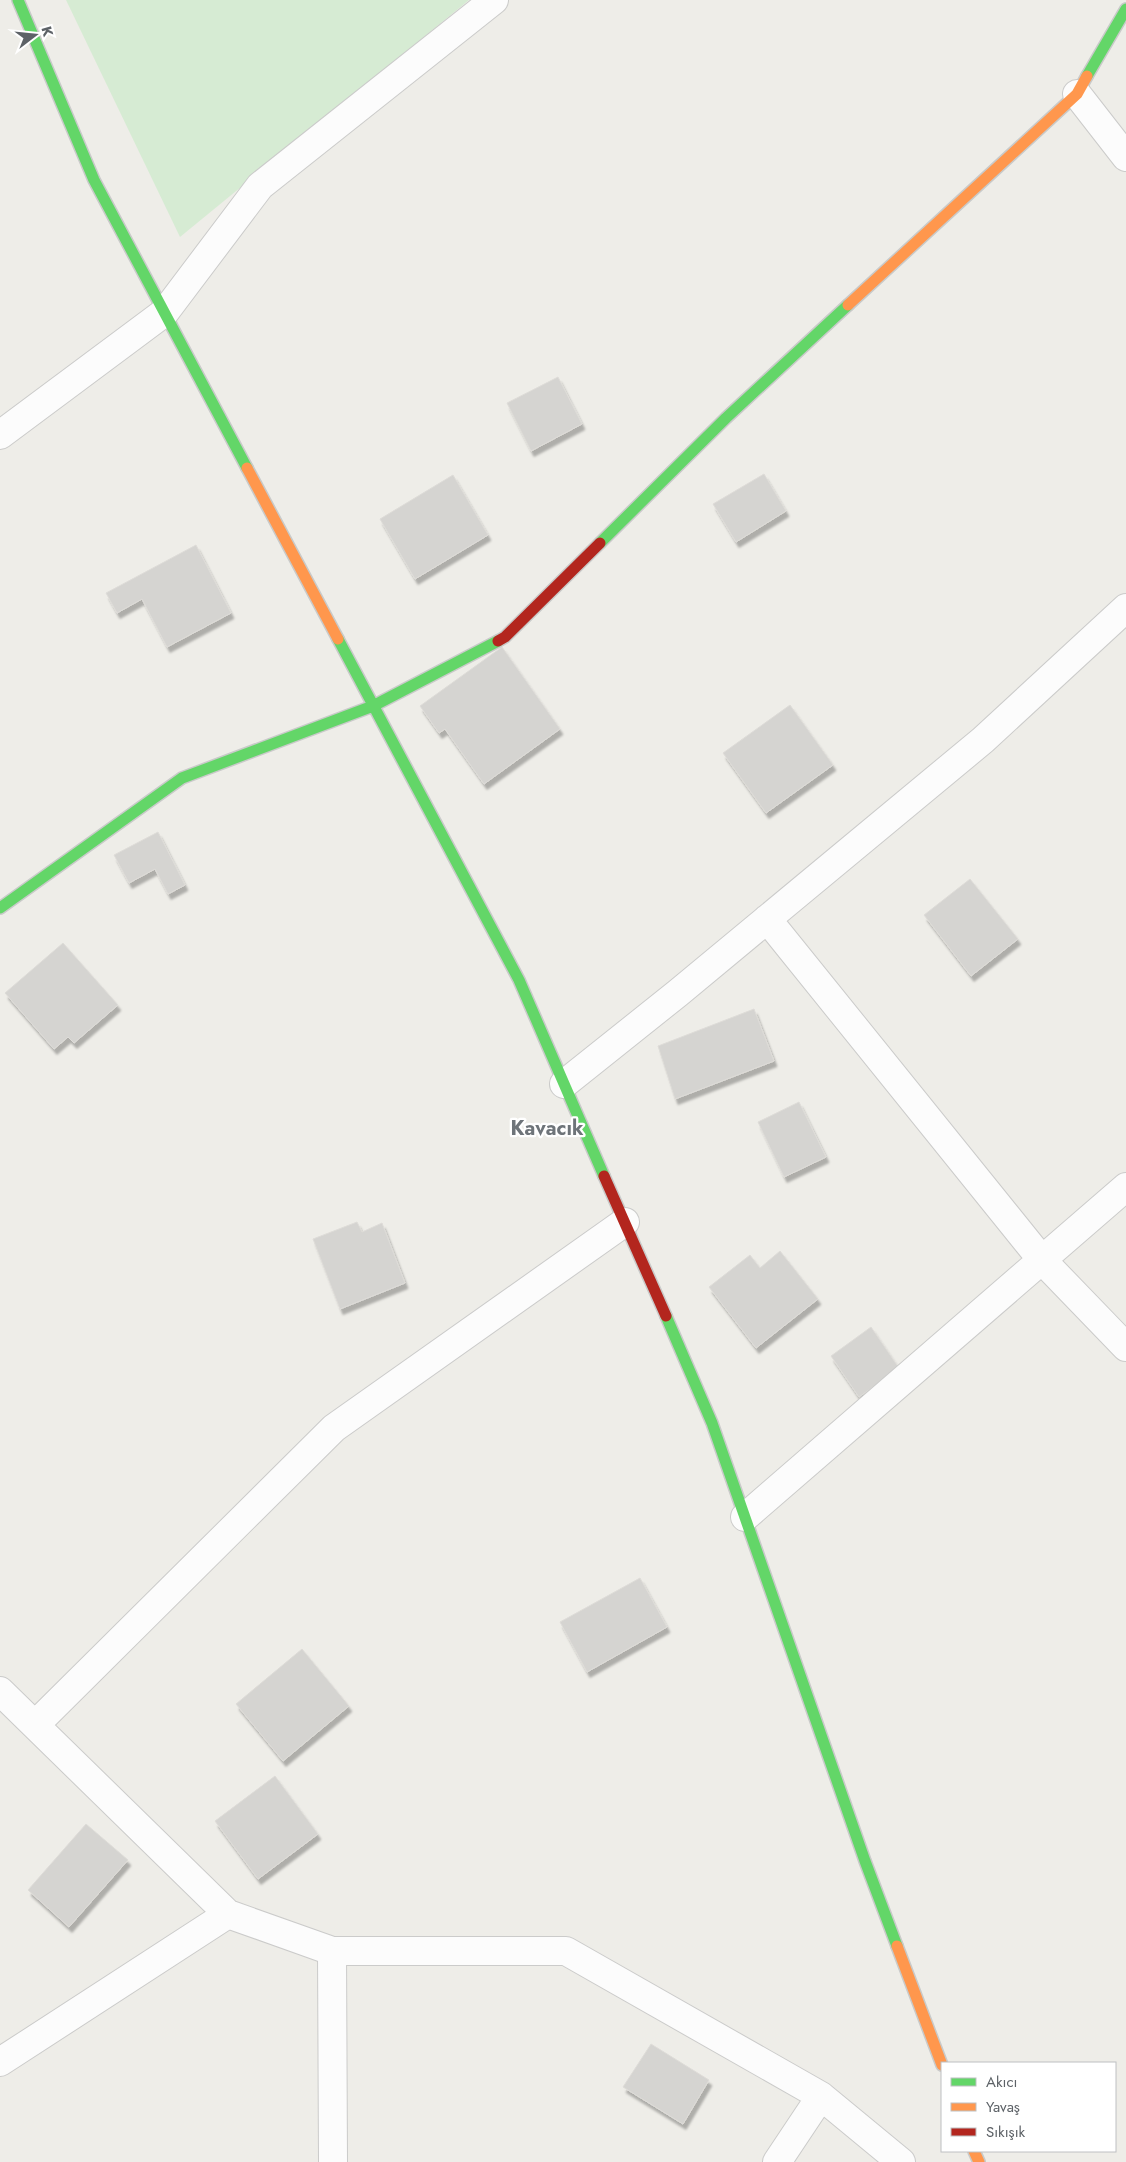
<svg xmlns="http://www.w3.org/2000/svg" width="1126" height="2162" font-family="Jost,sans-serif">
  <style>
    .green { fill: #d6ebd3 }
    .building { fill: #d5d4d1; stroke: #dedcd8; filter: url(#shadow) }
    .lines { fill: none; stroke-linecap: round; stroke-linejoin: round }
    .street-casing { stroke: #cbcbca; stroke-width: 30 }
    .fast-casing { stroke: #c9cac9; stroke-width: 14 }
    .slow-casing { stroke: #c9cac9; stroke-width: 14 }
    .jam-casing { stroke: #c9cac9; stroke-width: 14 }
    .street { stroke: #fcfcfc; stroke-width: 28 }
    .fast { stroke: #63d668; stroke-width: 11 }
    .slow { stroke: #ff974d; stroke-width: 11 }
    .jam { stroke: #b3261e; stroke-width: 11 }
    .labels { text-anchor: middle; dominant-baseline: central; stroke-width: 4.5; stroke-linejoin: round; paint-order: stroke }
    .district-label { font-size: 20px; font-weight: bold; fill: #6e7479; stroke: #fff }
  </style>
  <defs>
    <filter id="shadow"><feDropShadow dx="3" dy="5.5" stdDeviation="1" flood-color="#0004"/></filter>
  </defs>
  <rect width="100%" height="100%" fill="#eeede8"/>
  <path class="green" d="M66 0H469L180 237Z"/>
  <path class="building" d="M558 377 582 424 531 451 507 403Z
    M764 474 786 511 736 542 713 504Z
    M453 475 488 535 415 579 380 519Z
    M196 545 231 613 167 647 142 599 117 613 106 593Z
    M502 647 560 729 484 784 445 729 439 733 420 706Z
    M790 705 833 765 766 813 723 753Z
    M158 832 185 885 168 894 155 869 129 883 114 855Z
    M970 879 1018 939 971 976 924 915Z
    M63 943 118 1005 74 1043 68 1037 54 1049 5 993Z
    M754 1009 774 1061 675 1099 658 1046Z
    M799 1102 826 1157 784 1177 758 1122Z
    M357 1222 362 1232 382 1223 405 1283 340 1309 313 1239Z
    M780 1251 818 1299 756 1348 709 1287 750 1255 760 1268Z
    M871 1327 899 1368 859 1397 831 1356Z
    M640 1578 667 1627 587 1672 560 1622Z
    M302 1649 349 1706 283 1761 236 1704Z
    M275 1776 318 1834 258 1879 215 1821Z
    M86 1824 128 1860 69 1927 28 1890Z
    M651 2044 709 2080 683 2124 623 2087Z"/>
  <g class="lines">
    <g class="street-casing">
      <path id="street" d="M1077 94 1126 157
        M0 435 165 312 260 186 494 0
        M767 919 1042 1260 1126 1347
        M564 1084 678 993 983 740 1126 608
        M745 1517 1126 1187
        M0 1691 228 1914 332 1951H566L821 2096 901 2162
        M35 1725 334 1428 625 1222
        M332 1951 333 2162
        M0 2062 228 1914
        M777 2162 821 2096"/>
    </g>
    <g class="fast-casing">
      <path id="fast" d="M18 0 94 180 247 468
        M1087 76 1126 9
        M600 543 726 418 848 305
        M338 639 519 980 604 1176
        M0 908 182 778 373 706 498 641
        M666 1316 712 1423 865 1861 897 1946"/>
    </g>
    <g class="slow-casing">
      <path id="slow" d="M848 305 1077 94 1087 76
        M247 468 338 639
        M897 1946 942 2065
        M974 2151 979 2162"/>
    </g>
    <g class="jam-casing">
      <path id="jam" d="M498 641 505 637 600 543
        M604 1176 666 1316"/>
    </g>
    <use href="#street" class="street"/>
    <use href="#fast" class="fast"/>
    <use href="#slow" class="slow"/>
    <use href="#jam" class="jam"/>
  </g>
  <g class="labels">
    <g class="district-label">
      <text x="547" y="1128">Kavacık</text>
    </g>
  </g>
  <rect x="941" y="2062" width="175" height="90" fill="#ffffff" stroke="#bec0c2"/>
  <rect x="951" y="2078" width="25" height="8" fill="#63d668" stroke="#bec0c2"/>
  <text x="986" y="2087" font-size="15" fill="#5d6267">Akıcı</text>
  <rect x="951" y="2103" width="25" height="8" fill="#ff974d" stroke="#bec0c2"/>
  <text x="986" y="2112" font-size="15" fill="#5d6267">Yavaş</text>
  <rect x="951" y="2128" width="25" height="8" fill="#b3261e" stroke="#bec0c2"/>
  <text x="986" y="2137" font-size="15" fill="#5d6267">Sıkışık</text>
  <g transform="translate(35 35) rotate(74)" stroke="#ffffff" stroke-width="4" paint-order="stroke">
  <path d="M0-4L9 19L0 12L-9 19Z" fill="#5d6267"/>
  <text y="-8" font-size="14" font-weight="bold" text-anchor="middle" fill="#5d6267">K</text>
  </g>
</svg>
